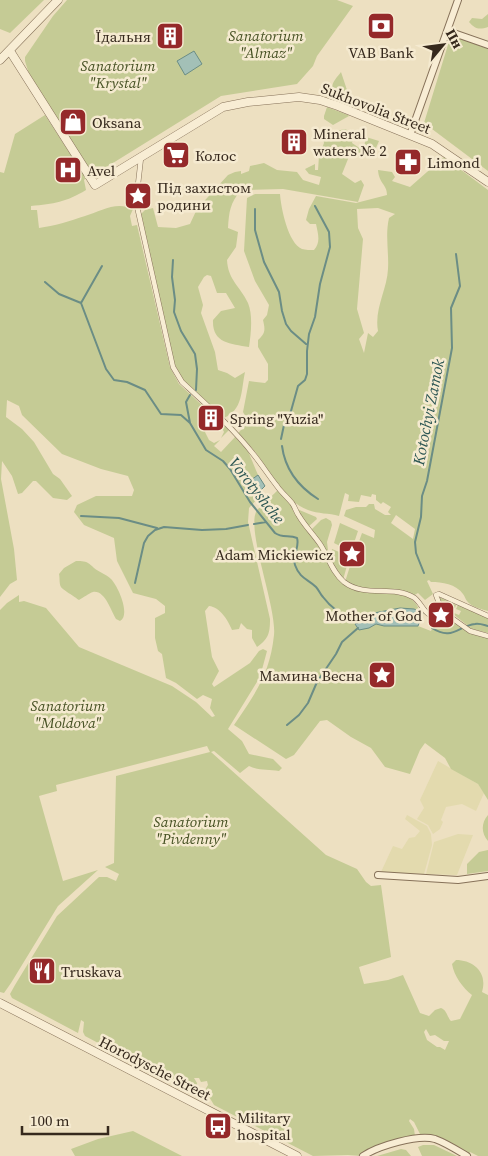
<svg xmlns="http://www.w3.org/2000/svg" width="488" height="1156" font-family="'Source Serif 4',serif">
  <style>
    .farmland { fill: #e3daae }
    .green { fill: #c5cb95; fill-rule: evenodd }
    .water { fill: #a3c0b7; stroke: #6b8d85 }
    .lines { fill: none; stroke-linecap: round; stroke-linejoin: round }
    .stream { stroke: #6b8d85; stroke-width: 2 }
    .pedestrian-casing { stroke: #867159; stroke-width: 5.5 }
    .minor-casing { stroke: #867159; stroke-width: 8 }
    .tertiary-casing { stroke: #867159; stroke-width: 9 }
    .pedestrian { stroke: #f8edd4; stroke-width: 4.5 }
    .minor { stroke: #f8edd4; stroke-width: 6 }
    .tertiary { stroke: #f8edd4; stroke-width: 8 }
    .labels { text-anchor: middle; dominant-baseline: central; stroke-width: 5; stroke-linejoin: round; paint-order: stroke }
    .park-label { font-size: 15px; font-style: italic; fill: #475224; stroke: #f5ead0 }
    .poi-label { font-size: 15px; fill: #36291d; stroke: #f5ead0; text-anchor: start }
    .street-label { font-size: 15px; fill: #36291d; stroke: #f5ead0 }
    .water-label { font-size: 16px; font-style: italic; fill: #2c5653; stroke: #f5ead0 }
  </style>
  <rect width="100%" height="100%" fill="#ede0c1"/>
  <path class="farmland" d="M438 761 478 784 484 793 476 811 462 804 446 807 441 820 443 822 440 829 433 834 428 825 417 819 424 808 420 800Z
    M407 815 427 826 431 834 432 845 424 874 381 872 393 846 402 849 409 838 415 837 420 831 405 819Z
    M458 834 473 835 457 875 426 874 434 842Z"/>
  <path class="green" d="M0 0H44L10 33 0 29Z
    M67 0H337L353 6 317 56 313 66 297 84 221 96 92 176 29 74 25 61V57L53 16Z
    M488 14V27C479 30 475 29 469 22L472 18 482 19Z
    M451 35 488 49V171L424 123Z
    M341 72 349 96 358 100 357 104 334 93C329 84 336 79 341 72Z
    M327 107 348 115 349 116 333 125 324 119V116Z
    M45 115 86 178 84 180 86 190C66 202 54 204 31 206V210H37L39 228C54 226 70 221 85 216 101 211 116 201 133 209L130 216 132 226 137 225 170 367 179 384 229 430 221 438 224 432C222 426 217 423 210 425L205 432 209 440 214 443 220 440 214 446 221 452 235 437 248 451 258 475 251 480 259 492V497L249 508 248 522 270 619C270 632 269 639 257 647L252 638V630L247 629 241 623 239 629 232 630C228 620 220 607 209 606L205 611 212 657 219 671 212 684 214 687 250 663 259 651 263 649 267 651 260 677 228 729 242 741 249 754 273 759 282 768 279 771C268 769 259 771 249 766L240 773 214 751 211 752 326 855 357 869 366 882 371 886 381 885 391 957 359 967 364 984 388 980 403 975 420 1013 429 1016 435 1010 441 1008C447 1010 447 1017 451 1021L460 1019 472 995C463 988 454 976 452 964L456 960C473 960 488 972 482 992L488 995V1156H478L470 1152 469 1154C451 1142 443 1136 421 1136L414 1122 410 1119 409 1121 414 1129 415 1136 362 1156 348 1155 313 1156 214 1105 205 1090 208 1085 207 1081 201 1082 199 1078H194L197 1083 196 1091 192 1093 85 1036 83 1032 84 1022 81 1020 78 1033 12 998 10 994 15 985 57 916 99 877H107L116 881 119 874 105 867 114 863 116 776 210 752 207 746 56 785 57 791 39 796 63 881 98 870 58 906 11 983 4 993 0 992V610L7 603 19 595V602L24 601 46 608 79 647 172 686 196 702 212 717 215 716 210 708 212 699 203 695 197 699 176 683 166 678 162 654 158 651 155 638V618L165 613V606L156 599 133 593 117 561 114 538 84 525 74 512 77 505 96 496H132L134 490 128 476 101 469 62 454 22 415 19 406 7 400 6 417 22 429 34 442 53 474 60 479 72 496 67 500 53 498 36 481H33L22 493 18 494 12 476 2 461 1 479 14 549 17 580 10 584 0 597V172L4 173 15 134ZM426 1029 430 1036 435 1035 444 1041H449L445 1050 440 1047H437L427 1040 424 1032Z
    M345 129 355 134 352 143 361 149 364 147 366 137 379 141 372 157H357L350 154 342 174 355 183 361 180 364 185 358 202 283 189 241 190C230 203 229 212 228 228L238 232 236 247 227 260C228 280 240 286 248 303 253 315 251 334 249 347 230 344 212 343 213 320L221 311 235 308 226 293H217L211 276 207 275 204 277 198 287 203 305 201 313 215 352 218 370 227 373 235 378 245 372C241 391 243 410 224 418L183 380 174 363 141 214 145 210 153 208 158 227 176 228 190 224 197 209 228 175 235 172 241 171V174L249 171 250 166 264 163 277 170 297 172 303 180 319 185 321 177 309 174 305 169 315 164V170H318L319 156 324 143 322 133 327 130 332 132Z
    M444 157 488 190V611C481 609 471 607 467 601 465 599 465 596 463 594 456 584 442 582 431 582L429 580 427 581 433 594 425 600 418 593 413 596 398 591H365L345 582 351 563C358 563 362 560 361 552L357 547 362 533 374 538 375 530 344 516 346 510 356 507H366L369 504H374L375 509 385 515H391L388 512 391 507 383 502 381 504 376 500V495L372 494 371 497 361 495 359 502 348 501 349 495 345 493 339 516C329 513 318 514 308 510 284 501 271 473 256 453 251 446 244 440 238 433L245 426 247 419 243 412 249 381 265 383 268 380V364L258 347V340C266 333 265 329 263 320L267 315 269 305 255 281 244 251 247 198 255 194H280C281 208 288 243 302 249 305 250 311 250 314 250 321 242 318 234 316 224H310L306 220 309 209 316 196 356 203 387 195C387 184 379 184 378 170L392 172 395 177 392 181 410 187ZM378 208 395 214 389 218C385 235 389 252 388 269 387 290 374 309 378 331L373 337 368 333 364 353 359 339 364 333 357 309 363 239 358 228 357 209ZM396 515 415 529 413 539 391 523Z
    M278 490C293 507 307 526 320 545 329 561 335 577 352 587 356 589 362 589 367 589 387 591 411 589 420 611 399 603 386 617 369 628L376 624 384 626H418L431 631 437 616 441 618H447L470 633 488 638V800L478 784 451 769 445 758 425 743 420 750 410 774 385 767 371 748 351 737 327 720 320 721 294 755 286 759 234 725C255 694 270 674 274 635 277 607 245 528 257 510Z
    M297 509 316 517 317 519 308 527Z
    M326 518 331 521 332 525 327 542 329 558 311 530 321 520Z
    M340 523 358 531 353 546 346 549 334 543Z
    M332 549 344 554 345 559 348 562 343 580C335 570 330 562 332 549Z
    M76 561C79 561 85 561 88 563 90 564 92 566 94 568 99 572 106 574 111 579 118 586 131 615 120 621L116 619C111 611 105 590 93 592 89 593 83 598 79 600 75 597 62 589 61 587 59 584 60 578 59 574L64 568Z
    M439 597 456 605 455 608H449L448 610 452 612V614L444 609Z
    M458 605 488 618V633L472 629 453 614 454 613 459 615 461 611 456 609Z
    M488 815V841C481 833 481 823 488 815Z
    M488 850V871L467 874V864L479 852Z
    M133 1131 182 1156H75L71 1149 98 1139Z
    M423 1145H434L457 1156H422L418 1147Z
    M401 1149 406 1150 411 1156H377Z"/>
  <path class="water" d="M194 51 202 64 185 75 177 61Z
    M258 475 265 486 259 492 251 480Z
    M400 608 414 609 423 613 418 626H384L376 624 369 628 359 630 355 624 369 614Z"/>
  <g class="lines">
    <path class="stream" d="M255 209V230L264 262 279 292 282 311 286 324 291 331 306 344
      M173 260 172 277 175 300 174 312 181 331 195 354 197 369 196 390
      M102 266 81 303 106 369 114 380 127 382 145 390 161 414 181 415 190 423 206 450 223 461 230 469 250 502 275 533C282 538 289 535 297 538 300 547 292 556 295 565 300 579 308 579 316 587 319 590 320 594 323 597 331 608 345 617 357 623
      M45 282 59 294 81 303
      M190 423 186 402 190 395
      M281 439 284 425 291 411 298 386 305 380 307 374V351L309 334 315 317 320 284 330 247 329 232 315 206
      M282 446C285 469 299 487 318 499
      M81 516 119 518 157 528
      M254 524 266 522
      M424 573 416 553 415 542 421 517 422 496 427 481 452 348 451 308 460 286 456 254
      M135 583 144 543 148 536 155 530 164 527 202 530 226 529 248 525
      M432 628C452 641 458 626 475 624 479 623 484 625 488 626
      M287 725 299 715 308 703 317 682 336 654 342 642 358 628"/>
    <g class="pedestrian-casing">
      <path id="pedestrian" d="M141 158 136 202 173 367 182 382C207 405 233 428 254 455 262 465 269 476 277 486 281 492 287 497 292 503 295 507 296 512 299 516 305 526 313 534 320 544 328 556 332 572 344 582 365 598 392 585 413 597 423 602 426 625 442 611
        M488 616 439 594 436 595 442 611 470 631 488 636"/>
    </g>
    <g class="minor-casing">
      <path id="minor" d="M448 31 488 45
        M410 135 458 0
        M378 875 458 880 488 876
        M363 1156C378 1146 418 1134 435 1139 446 1143 457 1150 467 1156"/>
    </g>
    <g class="tertiary-casing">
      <path id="tertiary" d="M10 51 95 185 223 107 248 102 299 97 320 100 338 106 432 144 488 182
        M0 60 58 0
        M0 1003 297 1156"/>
    </g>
    <use href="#pedestrian" class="pedestrian"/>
    <use href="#minor" class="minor"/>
    <use href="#tertiary" class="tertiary"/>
  </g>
  <defs>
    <g id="bank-square" transform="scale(1.4375)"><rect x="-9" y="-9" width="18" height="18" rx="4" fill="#95292a" stroke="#f5ead0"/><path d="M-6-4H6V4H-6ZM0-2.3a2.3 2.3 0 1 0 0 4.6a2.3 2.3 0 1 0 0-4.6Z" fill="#fff"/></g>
    <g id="building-square" transform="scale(1.4375)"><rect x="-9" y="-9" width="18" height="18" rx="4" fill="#95292a" stroke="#f5ead0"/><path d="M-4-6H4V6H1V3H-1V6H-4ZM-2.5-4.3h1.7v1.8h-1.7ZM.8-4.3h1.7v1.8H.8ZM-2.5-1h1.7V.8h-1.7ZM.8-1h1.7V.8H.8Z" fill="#fff"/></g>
    <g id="shop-square" transform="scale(1.4375)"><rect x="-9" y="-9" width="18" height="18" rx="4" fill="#95292a" stroke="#f5ead0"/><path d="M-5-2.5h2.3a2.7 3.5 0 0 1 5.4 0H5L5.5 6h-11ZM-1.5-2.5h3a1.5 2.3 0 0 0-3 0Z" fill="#fff"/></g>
    <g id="supermarket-square" transform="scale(1.4375)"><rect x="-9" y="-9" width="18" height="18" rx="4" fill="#95292a" stroke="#f5ead0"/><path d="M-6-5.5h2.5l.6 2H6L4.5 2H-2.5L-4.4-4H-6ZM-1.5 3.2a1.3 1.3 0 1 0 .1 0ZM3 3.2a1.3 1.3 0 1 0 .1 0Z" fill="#fff"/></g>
    <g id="pharmacy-square" transform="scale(1.4375)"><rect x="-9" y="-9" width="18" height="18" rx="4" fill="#95292a" stroke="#f5ead0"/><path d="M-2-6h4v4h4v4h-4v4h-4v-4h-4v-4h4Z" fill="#fff"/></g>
    <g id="hospital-square" transform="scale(1.4375)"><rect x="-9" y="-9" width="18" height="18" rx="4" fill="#95292a" stroke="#f5ead0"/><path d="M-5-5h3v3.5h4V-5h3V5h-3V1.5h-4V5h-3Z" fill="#fff"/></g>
    <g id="sight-square" transform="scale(1.4375)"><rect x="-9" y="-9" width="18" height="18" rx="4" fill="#95292a" stroke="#f5ead0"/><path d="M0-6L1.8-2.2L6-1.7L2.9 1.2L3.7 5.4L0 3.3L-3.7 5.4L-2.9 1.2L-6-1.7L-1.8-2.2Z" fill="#fff"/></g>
    <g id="restaurant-square" transform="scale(1.4375)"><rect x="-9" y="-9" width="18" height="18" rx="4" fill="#95292a" stroke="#f5ead0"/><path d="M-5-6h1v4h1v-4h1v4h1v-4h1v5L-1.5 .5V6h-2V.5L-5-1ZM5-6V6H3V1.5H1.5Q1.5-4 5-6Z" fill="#fff"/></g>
    <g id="bus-square" transform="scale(1.4375)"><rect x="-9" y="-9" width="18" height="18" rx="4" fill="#95292a" stroke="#f5ead0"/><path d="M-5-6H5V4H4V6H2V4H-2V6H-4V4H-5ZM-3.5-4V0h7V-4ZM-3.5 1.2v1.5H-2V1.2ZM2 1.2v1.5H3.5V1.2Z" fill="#fff"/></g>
  </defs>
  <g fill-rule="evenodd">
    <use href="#bank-square" x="381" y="26"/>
    <use href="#building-square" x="170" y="36"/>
    <use href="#shop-square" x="73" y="122"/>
    <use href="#building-square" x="294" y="142"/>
    <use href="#supermarket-square" x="176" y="155"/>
    <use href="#pharmacy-square" x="408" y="162"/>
    <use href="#hospital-square" x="68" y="170"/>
    <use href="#sight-square" x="138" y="196"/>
    <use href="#building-square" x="211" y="418"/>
    <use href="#sight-square" x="352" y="554"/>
    <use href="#sight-square" x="441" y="615"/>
    <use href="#sight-square" x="382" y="675"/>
    <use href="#restaurant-square" x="42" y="971"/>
    <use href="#bus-square" x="218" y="1126"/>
  </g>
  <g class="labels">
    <g class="park-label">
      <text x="266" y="35">Sanatorium<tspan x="266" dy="17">"Almaz"</tspan></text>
      <text x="118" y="65">Sanatorium<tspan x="118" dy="17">"Krystal"</tspan></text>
      <text x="68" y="705">Sanatorium<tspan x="68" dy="17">"Moldova"</tspan></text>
      <text x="191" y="821">Sanatorium<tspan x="191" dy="17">"Pivdenny"</tspan></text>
    </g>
    <g class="poi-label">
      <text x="151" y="36" text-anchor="end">Їдальня</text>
      <text x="381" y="52" text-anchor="middle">VAB Bank</text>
      <text x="92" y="122">Oksana</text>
      <text x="313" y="133">Mineral<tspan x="313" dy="17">waters № 2</tspan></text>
      <text x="195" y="155">Колос</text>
      <text x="427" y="162">Limond</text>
      <text x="87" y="170">Avel</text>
      <text x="157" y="187">Під захистом<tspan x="157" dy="17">родини</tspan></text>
      <text x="230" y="418">Spring "Yuzia"</text>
      <text x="333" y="554" text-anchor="end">Adam Mickiewicz</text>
      <text x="422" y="615" text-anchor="end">Mother of God</text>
      <text x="363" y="675" text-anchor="end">Мамина Весна</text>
      <text x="61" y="971">Truskava</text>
      <text x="237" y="1117">Military<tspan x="237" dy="17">hospital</tspan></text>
    </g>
    <g class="street-label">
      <text transform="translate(376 108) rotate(21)">Sukhovolia Street</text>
      <text transform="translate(155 1068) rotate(27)">Horodysche Street</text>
    </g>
    <g class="water-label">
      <text transform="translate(428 412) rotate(-79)">Kotochyi Zamok</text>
      <text transform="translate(257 490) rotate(52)">Vorotyshche</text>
    </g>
  </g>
  <g transform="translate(443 45) rotate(61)" stroke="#f5ead0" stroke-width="4" paint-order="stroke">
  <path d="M0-4L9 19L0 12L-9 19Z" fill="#36291d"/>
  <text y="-8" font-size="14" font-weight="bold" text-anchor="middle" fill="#36291d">Пн</text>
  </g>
  <path d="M22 1126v8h86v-8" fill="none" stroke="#36291d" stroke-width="2.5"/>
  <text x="30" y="1126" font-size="15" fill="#36291d" stroke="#f5ead0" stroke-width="4" paint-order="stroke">100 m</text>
</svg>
